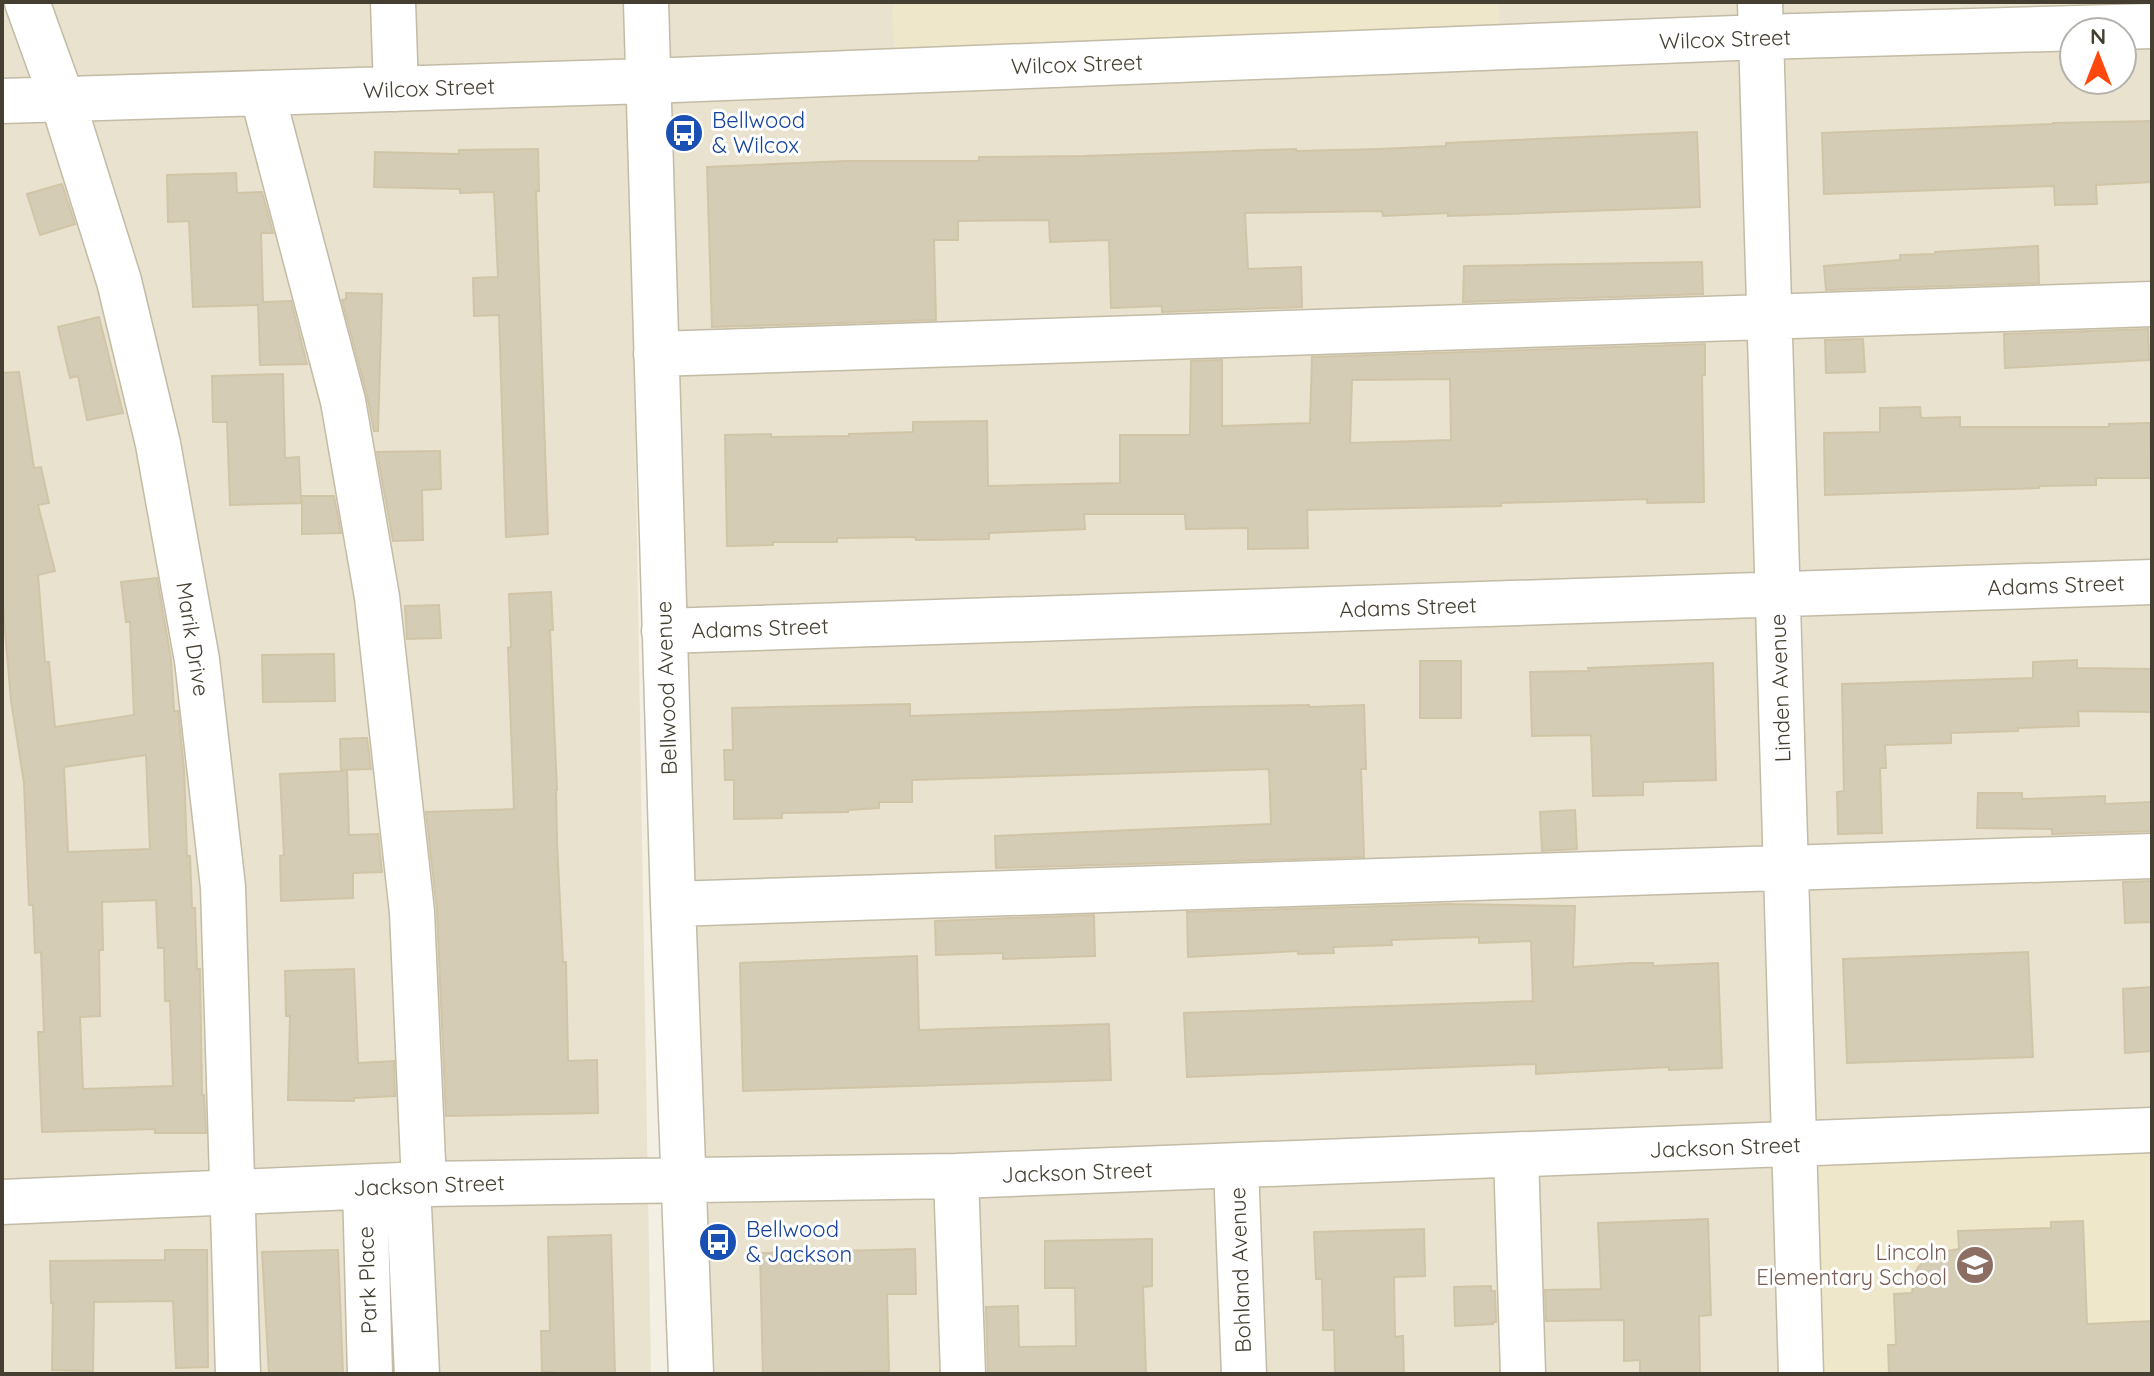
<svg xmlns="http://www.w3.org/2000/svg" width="2154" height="1376" font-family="Quicksand,sans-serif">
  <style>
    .residential { fill: #e8e2cf }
    .education { fill: #eee7c9 }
    .building { fill: #d5ccb6; stroke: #d1c5a8; stroke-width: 2; fill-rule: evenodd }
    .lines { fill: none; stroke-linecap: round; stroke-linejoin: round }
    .minor-casing { stroke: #c2bba6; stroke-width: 47 }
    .minor { stroke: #fff; stroke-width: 44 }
    .labels { text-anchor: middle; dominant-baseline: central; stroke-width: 6; stroke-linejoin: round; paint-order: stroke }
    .street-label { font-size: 22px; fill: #453f32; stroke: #fff }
    .transit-label { font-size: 22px; fill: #164399; stroke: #fff; text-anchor: start }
    .education-label { font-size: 22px; fill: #785e54; stroke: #fff; text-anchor: end }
  </style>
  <rect width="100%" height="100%" fill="#f3efe2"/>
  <path class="residential" d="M2 2H628L651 1374H2Z
    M655 2H893L895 63 657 68Z
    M1498 2H2152V16L1499 42Z
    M2152 35V1124L691 1172 657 88 2074 38V80H2122V36Z
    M1795 1155 1801 1374H702L693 1189Z"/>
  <path class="education" d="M893 2H1498L1499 42 895 63Z
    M2152 1141V1374H1801L1795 1155Z"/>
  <path class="building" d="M2152 121V182L2096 185 2097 204 2055 205 2054 186 1824 194 1822 133 2053 124V123Z
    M1697 132 1700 207 1448 216V213L1383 216 1382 211 1245 213 1248 269 1301 267 1302 307 1162 312V306L1111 308 1109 240 1050 242 1049 220 958 221V240H934L936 320 712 327 707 167 846 161H979V157L1084 156 1296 149V151L1380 149 1446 146V143Z
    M538 149 539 191H536L548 534 506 537 499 315 474 316 473 278 498 277 494 192 460 193V189L374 187 375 152 459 154V150Z
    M236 173 237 193 262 192 273 233H261L263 302 291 301 307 364 260 365 258 305 193 307 189 221 168 222 167 175Z
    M62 184 75 224 40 235 27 194Z
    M2038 246 2039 283 1826 290 1824 266 1900 260V255L1935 254V252Z
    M1702 262 1703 294 1463 302 1464 266Z
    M346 293 382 294 378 431H374L367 395 342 300 346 299Z
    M99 317 123 413 87 420 78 376 70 378 58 327Z
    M2148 329 2149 360 2005 368 2004 334Z
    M1863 339 1865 372 1826 373 1825 340Z
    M1705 344V375H1702L1704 502 1647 503V499L1579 501 1501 503V506L1307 510 1308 548 1248 549V528L1186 529 1185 514H1084L1085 529 989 533V539L916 540 915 537 837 538V542H773V545L727 546 725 435 771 434V437L849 436V434L913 432V422L987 421 988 486 1120 483V435H1190L1191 361 1222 360V426L1310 423 1312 357ZM1450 379 1451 440 1350 443 1352 380Z
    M19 372 34 468 41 467 49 503 38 505 55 571 38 575 45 662H49L55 727 134 715 130 622H126L121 582 157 578 171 659 174 711H178L184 768 187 856H190L192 908H195L197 969H200L202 1095H204L206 1133H155V1129L42 1132 38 1032H44L41 952 35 953 33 905H29L24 783 11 701 2 595V373ZM146 755 150 849 68 852 64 767ZM156 900 158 948H164L165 1001H170L173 1086 83 1089 80 1017 100 1016 99 950H103L102 902Z
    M283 374 285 458 299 457 301 503 230 505 227 422H213L212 376Z
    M1920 407 1921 418 1960 417V427H2109V424L2150 423 2151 478H2096V485L2039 486V488L1825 495 1824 433 1880 432V408Z
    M440 451 441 489 422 490 423 540 393 541 377 452Z
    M302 496H334L341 533 302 534Z
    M551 592 553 630H550L557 790H556L557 843 563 962H566L568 1061 597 1060 598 1113 446 1116 437 911 426 812 514 809 508 648 511 647 509 594Z
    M439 605 441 638 407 639 405 606Z
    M334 654 335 701 263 702 262 655Z
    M2077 660V668L2152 669V712L2078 711 2079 726 2018 728V731L1951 733V743L1885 745 1886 768H1880L1882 833 1838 834 1837 792 1844 791 1842 684 2033 678V662Z
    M1420 661H1461V718H1420Z
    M1713 663 1716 780 1643 782V795L1593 796 1591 735 1532 736 1530 672 1589 671 1588 668Z
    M910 704V716L1197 707 1309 705V707L1364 705 1366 769H1361L1364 857 996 868 995 836 1271 824 1269 769 912 780V802H879V808L848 810V812L782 813V818L734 819V780H725L724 750H733L732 708Z
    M367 738 371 769 341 770 340 739Z
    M347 771 349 835 378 834 382 872 353 873V898L281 901 280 856 284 855 280 774Z
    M1978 793H2022V799L2105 796V804L2152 802V831L2052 834V829L1977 828Z
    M1575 810 1577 849 1542 851 1540 812Z
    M2152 881V922L2125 923 2123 882Z
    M1450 904 1575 906 1573 967 1631 963H1653V966L1718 963 1722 1068 1669 1070V1067L1536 1074V1064L1187 1077 1184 1013 1533 1001 1531 941 1479 943V937L1391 940 1392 945 1333 947 1334 953 1298 954V951L1188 957 1187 912Z
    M1094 915 1095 956 1003 959V953L936 955 935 921Z
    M2028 952 2033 1057 1847 1063 1843 959Z
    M917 956 919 1030 1109 1024 1111 1080 743 1091 740 963Z
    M354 969 358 1063 394 1061 395 1096 354 1098V1101L288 1100 290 1016H286L285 971Z
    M2152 987V1051L2125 1053 2123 989Z
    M1708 1219 1711 1315 1699 1316 1700 1374H1640V1360L1624 1361V1320L1546 1321 1545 1290 1601 1289 1598 1223Z
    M2083 1221 2087 1324 2152 1321V1374H1889L1888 1345H1896L1894 1294 1912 1293 1915 1273 1919 1266 1929 1256 1934 1253 1959 1249 1958 1231 2051 1228V1222Z
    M1424 1229 1425 1276 1394 1277 1395 1337 1403 1336 1404 1374H1335L1334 1330H1323L1322 1279H1316L1314 1232Z
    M611 1235 615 1374H554V1372H542L541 1331H550L548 1237Z
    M1152 1239V1286L1143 1287 1146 1374H988L986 1307 1018 1306 1019 1347 1076 1346 1075 1288H1045V1241Z
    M915 1249 916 1294H887L889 1371 763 1374 760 1253Z
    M165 1250H207L208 1367 176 1368 173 1301 94 1302 93 1371 52 1370 53 1303H51L50 1261 165 1260Z
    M338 1250 343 1374H269L262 1252Z
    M1491 1286V1291H1495L1496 1322H1492L1493 1324 1455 1326 1454 1287Z"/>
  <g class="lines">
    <g class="minor-casing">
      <path id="minor" d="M27 2 62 99 119 281 158 444 197 660 223 887 238 1374
        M393 2 396 89
        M646 2 673 904 691 1374
        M1760 2 1801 1374
        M262 93 343 401 377 597 412 912 424 1184
        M2 101 648 81 1761 37 2152 26
        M656 354 2152 304
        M664 631 2152 582
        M673 904 2152 856
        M1516 1155 1523 1374
        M1236 1166 1244 1374
        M956 1176 963 1374
        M408 1185 417 1374
        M365 1187 370 1374
        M2 1202 424 1184 956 1176 2152 1130"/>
    </g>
    <use href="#minor" class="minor"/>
  </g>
  <defs>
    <g id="bus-disc" transform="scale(2)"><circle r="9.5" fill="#1a4fb4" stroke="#fff"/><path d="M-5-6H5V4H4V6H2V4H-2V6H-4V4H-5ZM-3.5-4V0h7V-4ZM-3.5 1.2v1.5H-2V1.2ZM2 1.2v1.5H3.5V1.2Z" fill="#fff"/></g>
    <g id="school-disc" transform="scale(2)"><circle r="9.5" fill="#8d6e63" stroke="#fff"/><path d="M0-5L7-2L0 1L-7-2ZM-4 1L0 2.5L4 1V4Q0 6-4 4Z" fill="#fff"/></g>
  </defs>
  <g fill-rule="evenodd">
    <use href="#bus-disc" x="684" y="133"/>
    <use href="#bus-disc" x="718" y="1242"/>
    <use href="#school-disc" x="1975" y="1265"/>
  </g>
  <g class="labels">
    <g class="street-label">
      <text transform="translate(1725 39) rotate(-2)">Wilcox Street</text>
      <text transform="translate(1077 64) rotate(-2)">Wilcox Street</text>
      <text transform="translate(429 88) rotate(-2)">Wilcox Street</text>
      <text transform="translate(2056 585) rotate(-2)">Adams Street</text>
      <text transform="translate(1408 607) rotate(-2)">Adams Street</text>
      <text transform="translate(760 628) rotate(-2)">Adams Street</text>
      <text transform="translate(193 639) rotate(81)">Marik Drive</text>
      <text transform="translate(666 688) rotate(-92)">Bellwood Avenue</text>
      <text transform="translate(1780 688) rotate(-92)">Linden Avenue</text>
      <text transform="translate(1725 1147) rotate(-2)">Jackson Street</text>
      <text transform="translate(1077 1172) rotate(-2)">Jackson Street</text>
      <text transform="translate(429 1185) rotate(-2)">Jackson Street</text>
      <text transform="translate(1240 1270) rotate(-92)">Bohland Avenue</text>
      <text transform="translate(367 1280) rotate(-92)">Park Place</text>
    </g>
    <g class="transit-label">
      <text x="712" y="120">Bellwood<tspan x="712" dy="25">&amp; Wilcox</tspan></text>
      <text x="746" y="1229">Bellwood<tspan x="746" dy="25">&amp; Jackson</tspan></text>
    </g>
    <g class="education-label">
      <text x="1947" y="1252">Lincoln<tspan x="1947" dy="25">Elementary School</tspan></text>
    </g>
  </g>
  <rect width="2154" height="1376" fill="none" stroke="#453f32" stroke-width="8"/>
  <g transform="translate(2098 56)"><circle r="38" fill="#ffffff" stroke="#b5b2ad" stroke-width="2"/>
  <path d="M0-6L14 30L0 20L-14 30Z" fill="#ff480d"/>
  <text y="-12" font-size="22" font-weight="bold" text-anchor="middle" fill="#453f32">N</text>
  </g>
</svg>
